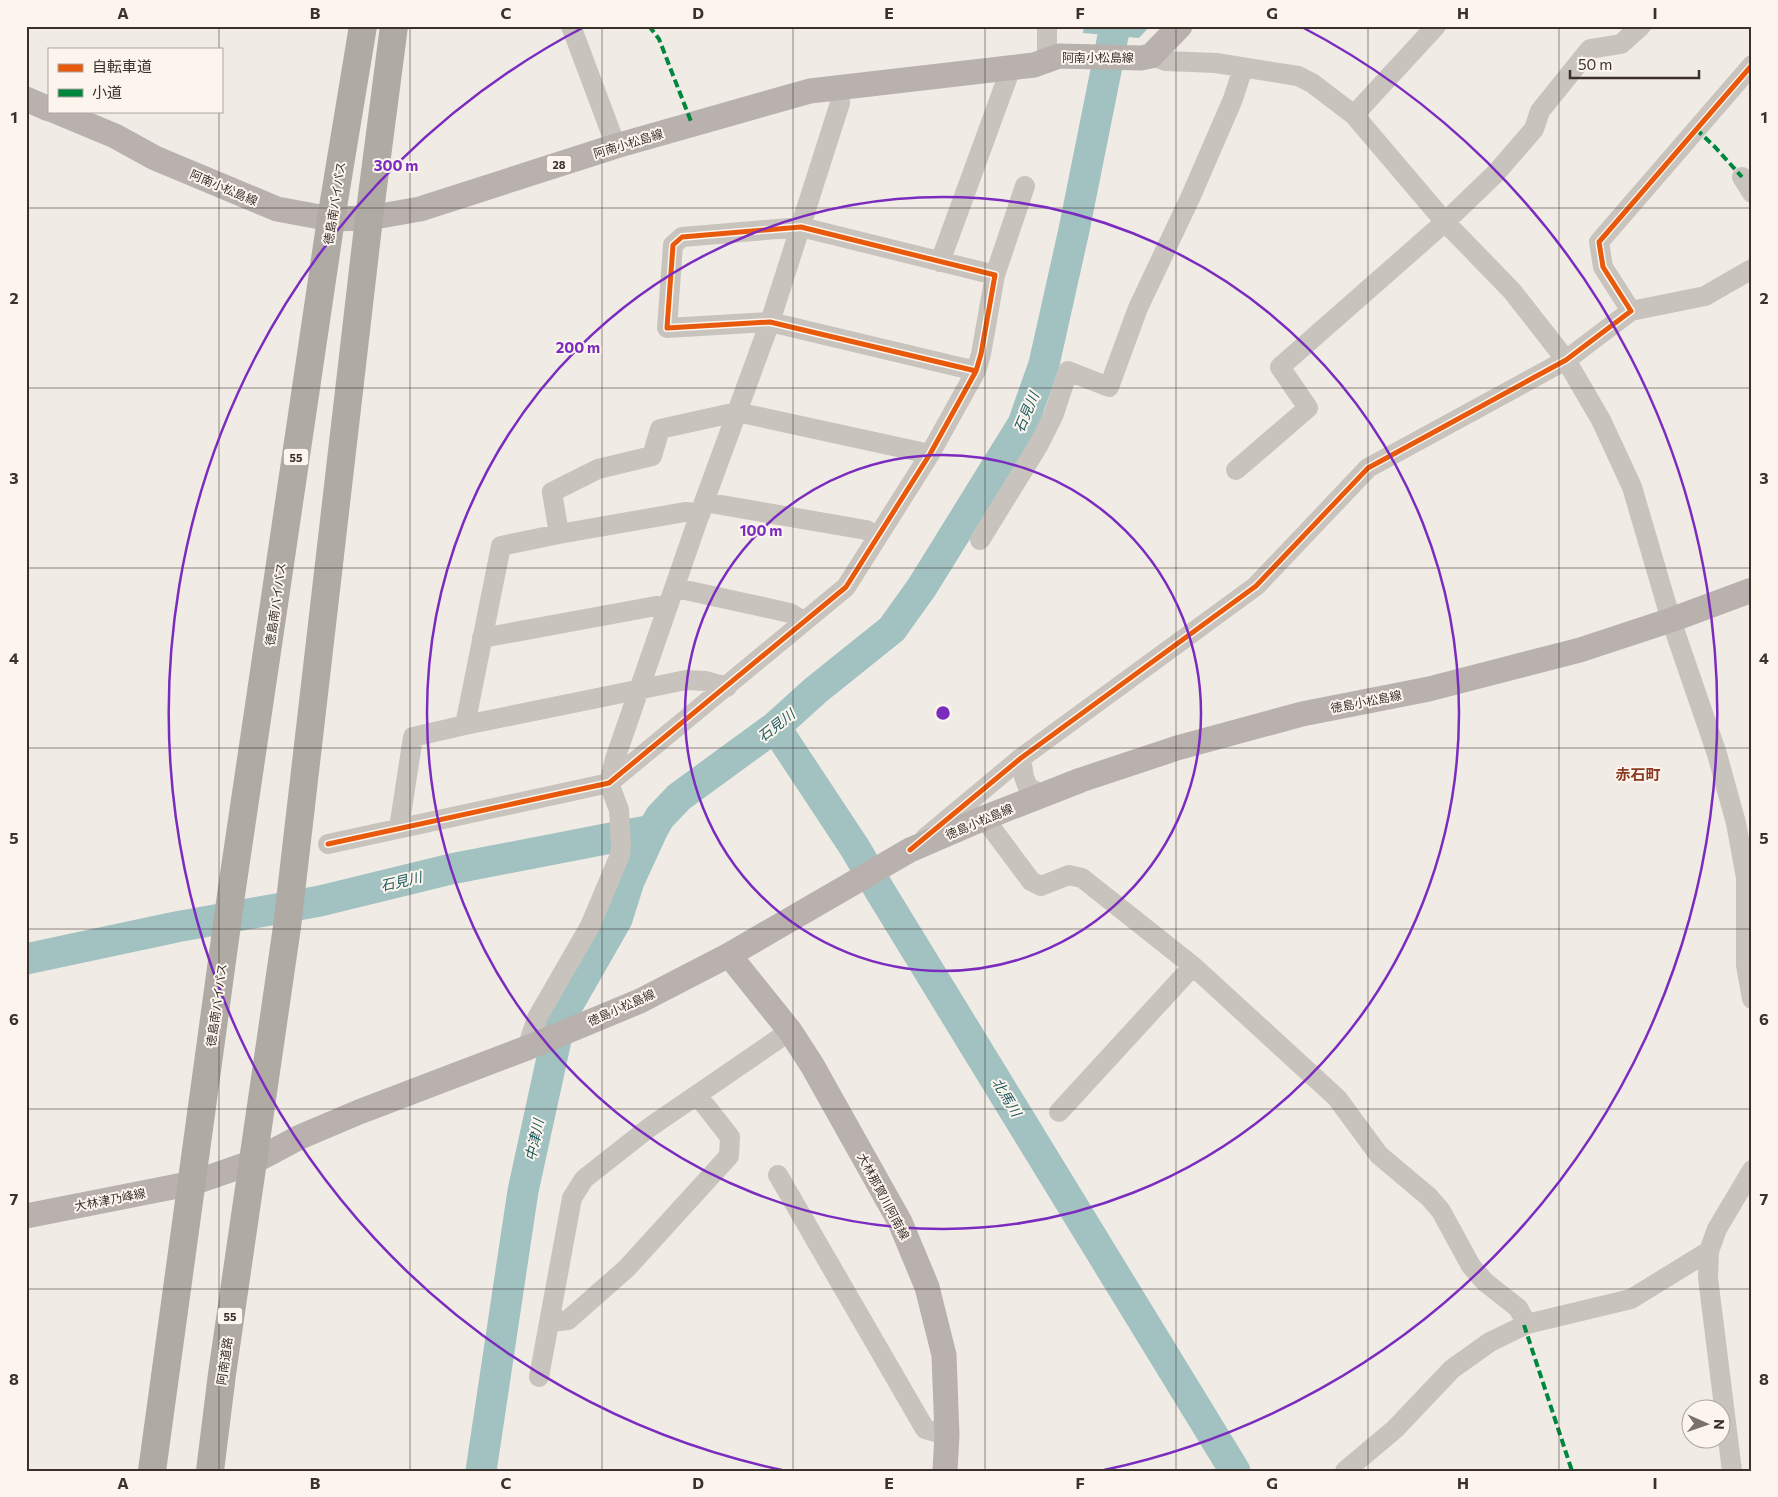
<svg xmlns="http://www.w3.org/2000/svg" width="1778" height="1497" font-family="Commissioner,'Noto Sans JP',sans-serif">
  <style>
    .water { fill: #a1c2c1 }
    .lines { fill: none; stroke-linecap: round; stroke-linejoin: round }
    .river { stroke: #a1c2c1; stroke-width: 31 }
    .minor { stroke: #c9c3be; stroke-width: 20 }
    .major { stroke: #b8b1ad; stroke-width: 25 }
    .highway { stroke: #afaaa4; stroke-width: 28 }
    .quiet { stroke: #00873e; stroke-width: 4; stroke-dasharray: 8 4; stroke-linecap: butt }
    .cycleway-casing { stroke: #fbf5ee; stroke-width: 8 }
    .cycleway { stroke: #e8590c; stroke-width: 5 }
    .grid { fill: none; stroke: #3b302b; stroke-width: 1; stroke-opacity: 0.55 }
    .ring { fill: none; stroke: #7b2cbf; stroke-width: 2.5 }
    .labels { text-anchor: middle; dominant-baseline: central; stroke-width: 4; stroke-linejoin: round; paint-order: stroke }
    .shield { fill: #fbf5ee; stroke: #756b66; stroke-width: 1 }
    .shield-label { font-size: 11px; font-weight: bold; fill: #3b302b }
    .street-label { font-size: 12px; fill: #3b302b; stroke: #fbf5ee }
    .water-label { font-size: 14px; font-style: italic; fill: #1f5a5e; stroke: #fbf5ee }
    .quarter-label { font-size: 15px; font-weight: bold; fill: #8c3b22; stroke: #fbf5ee }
    .centre { fill: #7b2cbf; stroke: #fbf5ee; stroke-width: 2.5 }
    .ring-label { font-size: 15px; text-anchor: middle; font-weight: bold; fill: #7b2cbf; stroke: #fbf5ee; stroke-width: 4; stroke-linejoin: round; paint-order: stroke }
    .neatline { fill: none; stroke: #3b302b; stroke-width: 2 }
    .grid-label { font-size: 16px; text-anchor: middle; font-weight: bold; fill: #3b302b }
  </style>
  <rect width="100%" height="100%" fill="#f0ebe5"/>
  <path class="water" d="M1084 26H1150L1139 38 1083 33Z"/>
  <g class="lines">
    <path class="river" d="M775 727 855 848 880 891 1235 1471
      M26 959 176 927 320 901 451 869 652 830
      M481 1471 523 1191 561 1017 617 919 629 881 653 829 660 817 679 797 775 727 816 690 892 629 922 587 1023 424 1044 364 1074 230 1114 31 1118 26"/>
    <path class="minor" d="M571 26 616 146
      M1047 26V60
      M1151 56 1166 61 1216 63 1298 76 1312 83 1354 115 1445 222 1512 291 1566 360 1601 420 1632 487 1671 620 1717 754 1736 823 1746 878V965L1752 999
      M1354 115 1436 26
      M1742 177 1752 193
      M940 262 1008 76V68
      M995 275 1025 186
      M1631 311 1705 296 1752 269
      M1236 470 1308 408 1280 367 1445 222 1496 173 1534 129 1540 111 1590 49 1621 44 1641 26
      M704 502 866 530 878 536
      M701 513 685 512 559 534 552 492 598 469 652 456 660 429 737 412 930 454
      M559 534 501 546 465 725 686 680 705 681 727 687
      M980 540 1038 446 1054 414 1068 371 1109 387 1138 308 1191 196 1233 99 1243 68
      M676 588 790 613 803 621
      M482 638 656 606H668
      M1021 758 1024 777 1028 787 1042 795
      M984 818 1031 881 1041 886 1069 875 1082 878 1193 966 1337 1098 1379 1155 1429 1197 1441 1211 1471 1266 1485 1282 1518 1308 1527 1324
      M399 828 413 737 465 725
      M925 838 1021 758 1256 586 1368 468 1566 360 1631 311 1603 267 1599 242 1752 65
      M328 844 609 783 846 587 930 454 976 371 981 354 995 275 801 227 682 237 673 245 667 328 770 322 976 371
      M527 1048 537 1018 590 926 620 855 621 846 619 810 609 783 615 759 704 502 770 322 840 103 839 87
      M1059 1112 1193 966
      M778 1175 925 1429 947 1435
      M551 1322 568 1320 627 1268 729 1156 730 1137 697 1095
      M539 1377 572 1198 584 1179 650 1127 790 1031
      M1345 1471 1395 1429 1452 1369 1490 1342 1527 1324 1631 1299 1709 1251
      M1732 1471 1708 1278 1709 1251 1717 1229 1752 1170"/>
    <path class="major" d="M26 99 49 109
      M55 111 115 136 155 158 277 209 331 219 369 218 420 209 616 146 810 91 1034 65 1059 56 1141 58 1151 56 1180 26
      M729 955 790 1031 812 1065 900 1222 927 1287 944 1355 947 1435 945 1471
      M26 1216 193 1183 253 1162 300 1137 359 1112 527 1048 640 1001 729 955 910 850 984 818 1081 780 1177 748 1302 714 1429 689 1580 650 1671 620 1752 590"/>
    <path class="highway" d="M152 1471 232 888 331 219 363 26
      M210 1471 222 1374 287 927 369 218 394 26"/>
    <path class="quiet" d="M649 26 659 39 692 124
      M1696 129 1715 147 1742 177
      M1524 1325 1572 1471"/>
    <g class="cycleway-casing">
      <path id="cycleway" d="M328 844 609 783 846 587 930 454 976 371 981 354 995 275 801 227 682 237 673 245 667 328 770 322 976 371
        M910 850 1021 758 1256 586 1368 468 1566 360 1631 311 1603 267 1599 242 1752 65"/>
    </g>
    <use href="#cycleway" class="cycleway"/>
  </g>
  <path class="grid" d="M219 26V49M410 26V1471M602 26V1471M793 26V1471M985 26V1471M1176 26V1471M1368 26V1471M1559 26V1471M219 111V1471M26 208H1752M26 388H1752M26 568H1752M26 748H1752M26 929H1752M26 1109H1752M26 1289H1752"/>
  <g class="ring">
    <circle cx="943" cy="713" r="258"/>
    <circle cx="943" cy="713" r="516"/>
    <path d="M782 1470A774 774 0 0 1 586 26M1300 26A774 774 0 0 1 1104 1470"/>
  </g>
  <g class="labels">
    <g class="shield">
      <rect x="546.5" y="155.5" width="25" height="17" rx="4"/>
      <rect x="283.5" y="448.5" width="25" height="17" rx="4"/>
      <rect x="217.5" y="1307.5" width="25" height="17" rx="4"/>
    </g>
    <g class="shield-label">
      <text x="559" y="164">28</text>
      <text x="296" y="457">55</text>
      <text x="230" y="1316">55</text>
    </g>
    <g class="street-label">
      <text x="1098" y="57">阿南小松島線</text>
      <text transform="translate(628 143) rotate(-17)">阿南小松島線</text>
      <text transform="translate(224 187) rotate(23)">阿南小松島線</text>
      <text transform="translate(334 203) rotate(-81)">徳島南バイパス</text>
      <text transform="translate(275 604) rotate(-82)">徳島南バイパス</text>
      <text transform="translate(1366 701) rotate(-11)">徳島小松島線</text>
      <text transform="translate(979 821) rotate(-23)">徳島小松島線</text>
      <text transform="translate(216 1005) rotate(-82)">徳島南バイパス</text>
      <text transform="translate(621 1007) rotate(-24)">徳島小松島線</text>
      <text transform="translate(884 1196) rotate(62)">大林那賀川阿南線</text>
      <text transform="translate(110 1199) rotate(-11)">大林津乃峰線</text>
      <text transform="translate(224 1361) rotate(-82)">阿南道路</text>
    </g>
    <g class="water-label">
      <text transform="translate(1026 412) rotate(-67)">石見川</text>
      <text transform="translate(776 725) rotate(-38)">石見川</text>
      <text transform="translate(401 881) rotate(-13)">石見川</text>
      <text transform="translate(1007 1097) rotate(59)">北馬川</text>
      <text transform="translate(534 1140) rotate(-78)">中津川</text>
    </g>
    <g class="quarter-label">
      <text x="1638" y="774">赤石町</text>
    </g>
  </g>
  <circle cx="943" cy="713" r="8" class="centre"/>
  <g class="ring-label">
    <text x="396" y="171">300 m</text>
    <text x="578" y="353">200 m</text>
    <text x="761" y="536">100 m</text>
  </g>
  <rect width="1778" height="1497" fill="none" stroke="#fbf5ee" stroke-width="55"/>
  <rect x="48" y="48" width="175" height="65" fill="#fbf5ee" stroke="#aea6a0"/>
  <rect x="58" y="64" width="25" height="8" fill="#e8590c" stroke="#aea6a0"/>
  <text x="92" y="72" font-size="15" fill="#3b302b">自転車道</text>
  <rect x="58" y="89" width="25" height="8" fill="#00873e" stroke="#aea6a0"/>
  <text x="92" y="98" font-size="15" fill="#3b302b">小道</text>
  <g transform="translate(1706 1424) rotate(92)"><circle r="24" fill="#fbf5ee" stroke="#aea6a0"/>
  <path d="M0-4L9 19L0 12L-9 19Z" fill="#7a716c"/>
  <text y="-8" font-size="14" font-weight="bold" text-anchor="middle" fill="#3b302b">N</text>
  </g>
  <path d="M1570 70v8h129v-8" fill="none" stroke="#3b302b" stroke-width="2.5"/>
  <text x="1578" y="70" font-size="15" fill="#3b302b" stroke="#fbf5ee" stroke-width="4" paint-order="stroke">50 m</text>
  <rect x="28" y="28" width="1722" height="1442" class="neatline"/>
  <g class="grid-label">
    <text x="123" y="19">A</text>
    <text x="315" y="19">B</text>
    <text x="506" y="19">C</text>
    <text x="698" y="19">D</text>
    <text x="889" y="19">E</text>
    <text x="1080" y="19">F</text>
    <text x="1272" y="19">G</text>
    <text x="1463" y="19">H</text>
    <text x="1655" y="19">I</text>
    <text x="14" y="123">1</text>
    <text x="1764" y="123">1</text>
    <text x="14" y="304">2</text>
    <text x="1764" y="304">2</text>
    <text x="14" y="484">3</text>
    <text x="1764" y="484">3</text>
    <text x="14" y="664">4</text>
    <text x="1764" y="664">4</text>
    <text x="14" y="844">5</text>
    <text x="1764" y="844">5</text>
    <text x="14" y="1025">6</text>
    <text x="1764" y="1025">6</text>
    <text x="14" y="1205">7</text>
    <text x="1764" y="1205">7</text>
    <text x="14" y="1385">8</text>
    <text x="1764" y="1385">8</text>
    <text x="123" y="1489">A</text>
    <text x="315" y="1489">B</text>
    <text x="506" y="1489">C</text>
    <text x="698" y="1489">D</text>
    <text x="889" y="1489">E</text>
    <text x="1080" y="1489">F</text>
    <text x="1272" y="1489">G</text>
    <text x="1463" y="1489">H</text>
    <text x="1655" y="1489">I</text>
  </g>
</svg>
